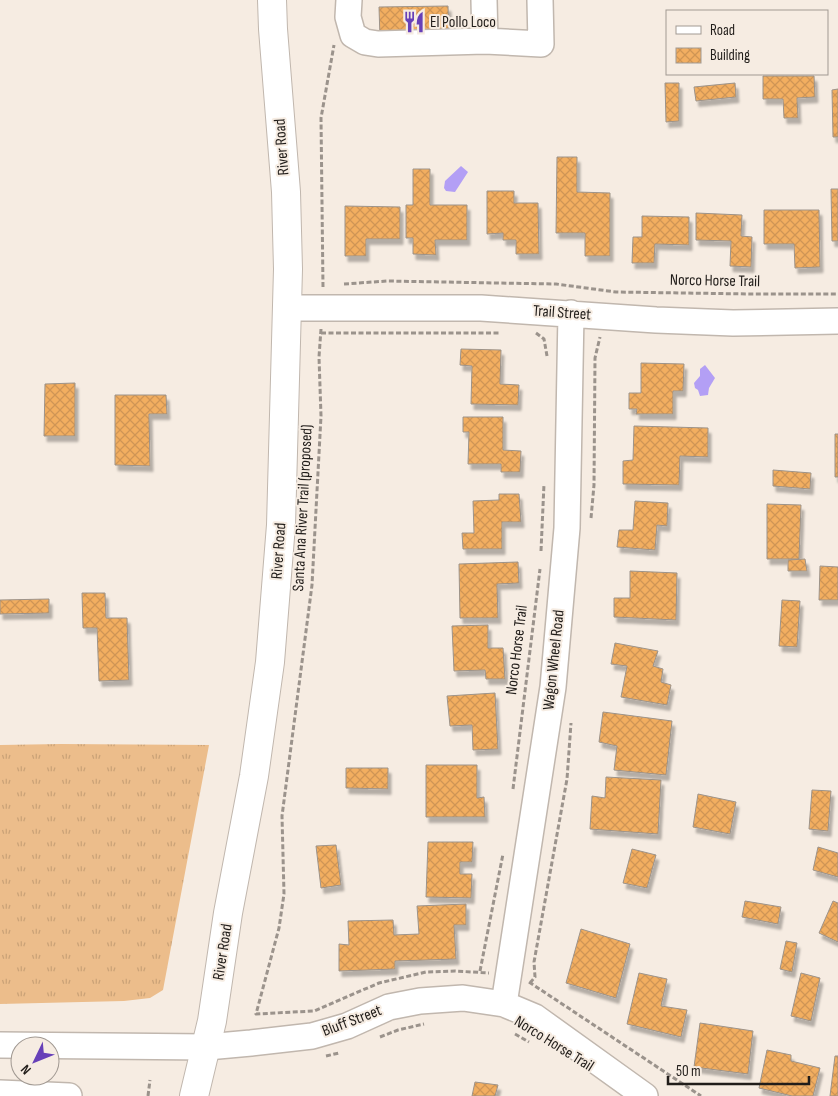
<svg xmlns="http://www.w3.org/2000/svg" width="838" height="1096" font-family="'Sofia Sans Condensed',sans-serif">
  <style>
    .grass { fill: url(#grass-tufts) }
    .water { fill: #b39ff5 }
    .building { fill: url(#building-cross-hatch); stroke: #9c938a; filter: url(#shadow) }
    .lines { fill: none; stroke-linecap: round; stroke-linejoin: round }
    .minor-casing { stroke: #c1b7ae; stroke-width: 28 }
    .major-casing { stroke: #c1b7ae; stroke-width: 30 }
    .path { stroke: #9b938c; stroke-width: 3; stroke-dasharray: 5 2.5; stroke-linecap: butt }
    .minor { stroke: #fff; stroke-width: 25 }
    .major { stroke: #fff; stroke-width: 28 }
    .labels { text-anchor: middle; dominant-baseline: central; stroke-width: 4; stroke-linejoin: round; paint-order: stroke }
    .poi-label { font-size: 16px; fill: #211d1a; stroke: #f6ece2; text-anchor: start }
    .street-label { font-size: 16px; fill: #211d1a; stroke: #f6ece2 }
  </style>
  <defs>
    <pattern id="grass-tufts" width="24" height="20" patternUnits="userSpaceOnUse" patternTransform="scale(1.25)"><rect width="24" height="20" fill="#ecbd8b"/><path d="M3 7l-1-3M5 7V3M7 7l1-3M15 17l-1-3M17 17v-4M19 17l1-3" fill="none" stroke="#caa277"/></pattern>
    <pattern id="building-cross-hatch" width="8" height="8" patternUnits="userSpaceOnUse" patternTransform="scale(1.25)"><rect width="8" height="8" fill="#f2ae61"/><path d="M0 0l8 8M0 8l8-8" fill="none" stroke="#cf9554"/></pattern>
    <filter id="shadow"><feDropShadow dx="3" dy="5.5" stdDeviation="1" flood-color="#0004"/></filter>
  </defs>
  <rect width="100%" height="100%" fill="#f6ece2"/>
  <path class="grass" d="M61 744 209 745 163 990 150 998 124 1001 0 1004V745Z"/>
  <path class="water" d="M461 166 468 172 455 192 446 191 444 188 445 181Z
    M705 365 715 378 709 388 708 395 700 396 698 390 695 388 694 383 700 376V369Z"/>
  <path class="building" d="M448 6 449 37 380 38 379 7Z
    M763 76H814L815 97 797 98 798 118H784L783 99H763Z
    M665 83H679V121L666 122Z
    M735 83 736 97 696 101 694 87Z
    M838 89V137H833L832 90Z
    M557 157H577V192L610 193V256H585V233H556Z
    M413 169H430V205H467V240H435L436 255 413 254V238H406V205H413Z
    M831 189H838V241H832Z
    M487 191H514V203H538L539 254H516V240H503V233L487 234Z
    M345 206 400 207V239H366V256H345Z
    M764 210H819L820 267 795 268 794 244H764Z
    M696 213 742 215 741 236 752 237 751 267 730 266 731 241 696 240Z
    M642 216 689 217V245L655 244 654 263H632L633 237H642Z
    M461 349 501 350 500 384 519 385 518 405 471 404 472 366 460 365Z
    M641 363 684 364 683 391H673V414H636L637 409H629V393H641Z
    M75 383V436H44L45 384Z
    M115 395H166L167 414H149L150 466 115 465Z
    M463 417H503V450L521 451 520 472H501V464H468L469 432H463Z
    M634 426 708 428V457L680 456 679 485 623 484V461L633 460Z
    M835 434H838V477H835Z
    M773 470 811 473 810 489 773 486Z
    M499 494H519L521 522H502V549H463L462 533H474L473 501 499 500Z
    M635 501 668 503 667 526 657 525 655 550 617 547 619 530H633Z
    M767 504 801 505 799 559H767Z
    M805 559 807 571H788V560Z
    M518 562 519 583 497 584 498 618H460L459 564Z
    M820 566 838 567V600H819Z
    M630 571 677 573 676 620 614 617V598H630Z
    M82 593H105L106 618H127L129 680 99 681 97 628H83Z
    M49 599V613L0 614V600Z
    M782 600 800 601 797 647 779 646Z
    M488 625V648H503L505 679H486L485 670 454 671 452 626Z
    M615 643 658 651 653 666 663 669 661 682 671 685 667 705 621 697 627 666 611 664Z
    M495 693 498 749 473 750 472 725 450 726 447 696Z
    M603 712 672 721 666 775 614 770 617 746 599 742Z
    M426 765H477V798L484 797 485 817H426Z
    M346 768H388V789L346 788Z
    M606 777 661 780 658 834 590 829 592 796 605 798Z
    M812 790 831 791 828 831 809 829Z
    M698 794 736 802 730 834 693 827Z
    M428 842H473L472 862H460V874H472L471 898 426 897Z
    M336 845 341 885 321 888 316 846Z
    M818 847 838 853V877L813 870Z
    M632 849 656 855 647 888 623 883Z
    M745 901 781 907 778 924 742 917Z
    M833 901 838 903V942L819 933Z
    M466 904V925H454L456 959 395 961V969L339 971V944L349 945 348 921 393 920 394 935 419 934 417 906Z
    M581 929 630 944 616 998 566 983Z
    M786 941 797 943 792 972 780 969Z
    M639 973 667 979 661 1006 687 1010 681 1037 627 1024Z
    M801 973 820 978 811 1021 791 1016Z
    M700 1023 753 1031 748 1074 694 1067Z
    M767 1050 791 1055V1061L820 1068 813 1096H792L759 1088Z
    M835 1056H838V1096H830Z
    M475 1082 498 1085 495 1096H472Z"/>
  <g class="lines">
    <g class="minor-casing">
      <path id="minor" d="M349 0 348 17 353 35 365 42 378 44 485 41
        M484 0 485 41 541 44 540 0
        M287 308H481L656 320 733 323 838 321
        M504 1004 553 687 567 528 571 313
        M0 1045 207 1047 251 1043 312 1036 347 1026 389 1007 420 1001 463 998 504 1004 535 1017 645 1096
        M0 1093 69 1096"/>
    </g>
    <g class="major-casing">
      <path id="major" d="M194 1096 212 1021 228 913 254 776 270 662 281 525 288 269 286 192 273 29 272 0"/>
    </g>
    <path class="path" d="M344 284 387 281 498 283 556 284 616 292 751 294H838
      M323 287 321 118 334 45
      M321 329 319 357 321 416 312 585 282 816 284 894 279 928 256 1014 314 1011 379 983 426 972 455 971 489 973
      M321 333H500
      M536 333 544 339 547 356
      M591 518 594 485 595 358 600 337
      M541 551 544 484
      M513 789 540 569
      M480 971 503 854
      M529 982 701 1096
      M530 983 535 977 534 962 567 779 571 723
      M515 1034 529 1042
      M380 1037 398 1030 424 1024
      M326 1056 339 1053
      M148 1096 150 1080"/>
    <use href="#minor" class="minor"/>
    <use href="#major" class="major"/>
  </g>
  <defs>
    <g id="restaurant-bare" transform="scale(1.725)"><path d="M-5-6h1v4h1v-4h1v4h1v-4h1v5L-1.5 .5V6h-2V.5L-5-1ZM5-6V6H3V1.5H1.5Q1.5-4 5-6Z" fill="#6740b8" stroke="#f6ece2" stroke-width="2.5" paint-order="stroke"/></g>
  </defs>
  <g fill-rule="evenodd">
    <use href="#restaurant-bare" x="414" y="22"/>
  </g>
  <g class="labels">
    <g class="poi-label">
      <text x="430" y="22">El Pollo Loco</text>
    </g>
    <g class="street-label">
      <text transform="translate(282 147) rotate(-94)">River Road</text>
      <text transform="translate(715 281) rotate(1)">Norco Horse Trail</text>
      <text transform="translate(562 313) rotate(4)">Trail Street</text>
      <text transform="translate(303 508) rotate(-87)">Santa Ana River Trail (proposed)</text>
      <text transform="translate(279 551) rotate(-86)">River Road</text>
      <text transform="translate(517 650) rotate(-83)">Norco Horse Trail</text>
      <text transform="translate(554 660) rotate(-84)">Wagon Wheel Road</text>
      <text transform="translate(223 952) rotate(-81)">River Road</text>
      <text transform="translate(352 1021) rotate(-21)">Bluff Street</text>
      <text transform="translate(554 1044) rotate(32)">Norco Horse Trail</text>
    </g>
  </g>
  <rect x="666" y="10" width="162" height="65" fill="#f6ece2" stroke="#a19992"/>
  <rect x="676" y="26" width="25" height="8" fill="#ffffff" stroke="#a19992"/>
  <text x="710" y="35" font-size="15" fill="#211d1a">Road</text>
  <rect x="676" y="48" width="25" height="15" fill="url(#building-cross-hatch)" stroke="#a19992"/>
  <text x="710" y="60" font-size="15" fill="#211d1a">Building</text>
  <g transform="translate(35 1061) rotate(227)"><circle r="24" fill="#f6ece2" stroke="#a19992"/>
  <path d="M0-4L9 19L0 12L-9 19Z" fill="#6740b8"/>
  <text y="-8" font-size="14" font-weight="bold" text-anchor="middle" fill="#211d1a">N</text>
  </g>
  <path d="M668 1076v8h141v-8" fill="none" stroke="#211d1a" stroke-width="2.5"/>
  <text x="676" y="1076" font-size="15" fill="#211d1a" stroke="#f6ece2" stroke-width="4" paint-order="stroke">50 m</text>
</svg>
